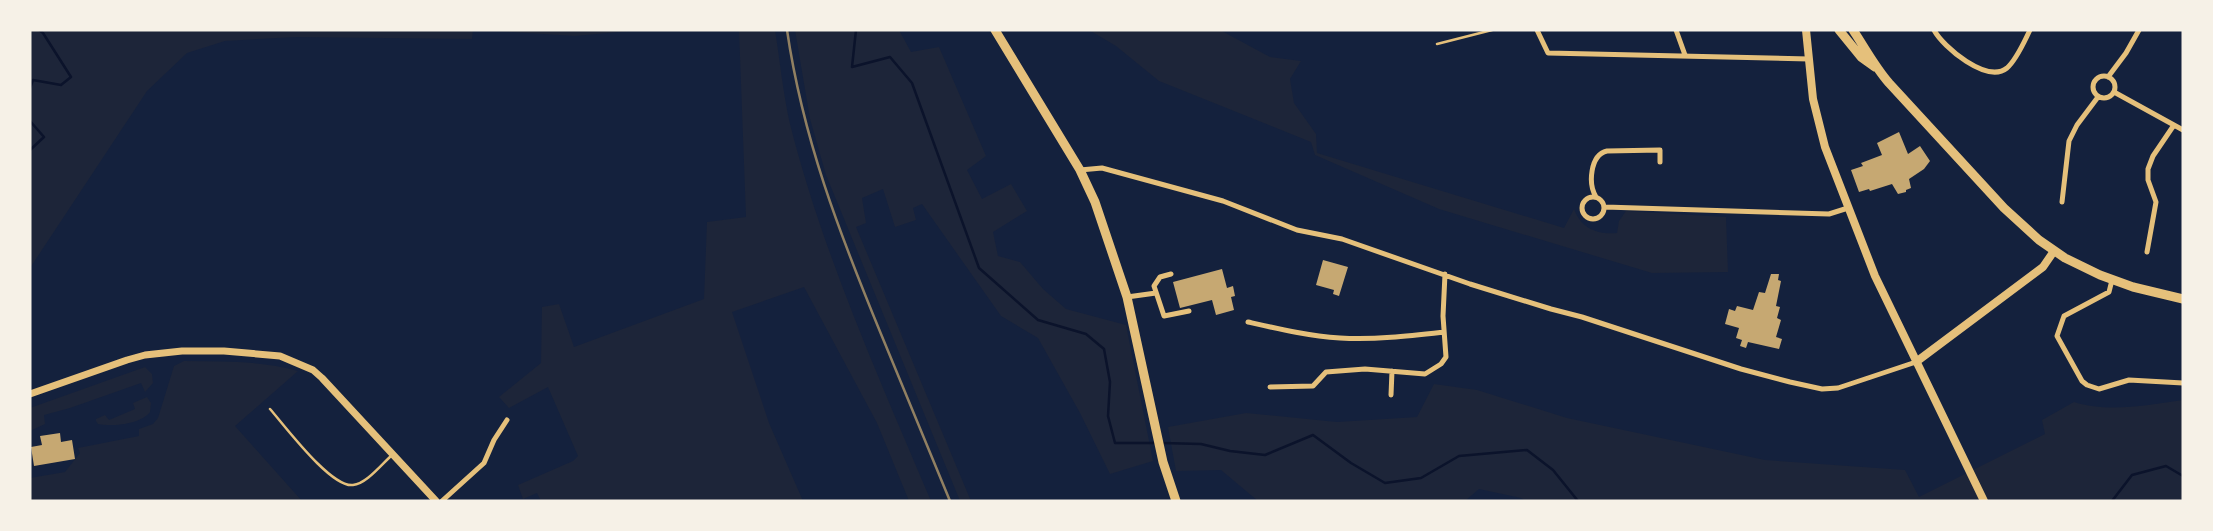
<svg xmlns="http://www.w3.org/2000/svg" width="2213" height="531" font-family="Raleway,sans-serif">
  <style>
    .green { fill: #1d2539 }
    .lines { fill: none; stroke-linecap: round; stroke-linejoin: round }
    .stream { stroke: #0b132b; stroke-width: 2.5 }
    .building { fill: #c6a872 }
    .service { stroke: #e5c07b; stroke-width: 2.5 }
    .minor { stroke: #e5c07b; stroke-width: 5 }
    .tertiary { stroke: #e5c07b; stroke-width: 7 }
    .secondary { stroke: #e5c07b; stroke-width: 8 }
    .primary { stroke: #e5c07b; stroke-width: 9 }
    .rail { stroke: #918062; stroke-width: 2.5 }
  </style>
  <rect width="100%" height="100%" fill="#14213d"/>
  <path class="green" d="M30 30H473L472 39 295 37 225 41 187 53 147 91 30 268Z
    M481 30H640L575 36Z
    M739 30H775C780 61 783 93 790 124 823 254 879 378 931 501H909L877 423 804 287 732 312 769 423 803 501H541L537 493 523 499 518 485 573 461 578 456 548 387 509 408 499 397 541 363 542 307 559 304 574 347 704 299 707 222 746 217Z
    M795 30H899L911 52 939 47 986 156 967 170 982 199 1011 184 1027 211 993 232 998 256 1020 262 1043 289 1066 309 1126 325 1153 461 1110 474 1080 413 1038 338 1001 316 922 204 913 208 916 220 895 227 883 189 862 198 866 223 856 227 971 501H960L826 175 810 119Z
    M1089 30H1220L1270 57 1301 61 1290 79 1294 103 1316 134 1317 153 1564 228 1574 209C1581 228 1597 235 1617 233L1619 221 1626 211 1726 217 1728 272 1652 273 1439 209 1315 155 1311 142 1159 81 1116 46Z
    M184 361C223 362 260 360 298 371L235 426 302 501H30V478L65 472 80 453 78 448 139 436V429L153 424 158 418 174 366Z
    M145 367 152 374 153 383 145 392 141 383 70 408 44 415 45 424 30 431V408Z
    M1434 384 1477 390 1567 418 1765 460 1905 470 1919 497 2045 434 2042 420 2074 402C2108 413 2148 405 2183 400V501H1526L1521 498 1479 489 1465 501H1258L1221 470 1176 471 1168 427 1246 413 1337 422 1417 417Z
    M147 397 151 403 150 412C141 424 113 427 98 424L96 421V419L105 415 109 420 135 409 133 403Z"/>
  <g class="lines">
    <path class="stream" d="M856 30 852 67 890 57 912 83 979 268 1038 320 1086 334 1104 349 1110 382 1108 416 1115 443H1155
      M30 88 33 80 61 85 71 77 43 33 39 30
      M30 121 44 137 30 150
      M1162 443 1201 444 1230 451 1265 455 1313 435 1351 463 1385 483 1421 478 1459 456 1527 450 1553 470 1578 501
      M2112 501 2132 475 2166 466 2183 476"/>
  </g>
  <path class="building" d="M1899 132 1908 154 1920 146 1930 161 1924 169 1909 179 1911 188 1906 190V192L1898 194 1892 184 1870 191 1869 189 1859 192 1851 170 1863 166 1861 163 1882 155 1877 143Z
    M1323 260 1348 267 1339 296 1333 294 1334 290 1316 285Z
    M1222 269 1227 288 1233 286 1235 296 1231 297 1234 310 1216 315 1212 300 1180 308 1173 282Z
    M1771 274H1779L1778 280 1781 281 1776 306 1780 307 1777 318 1781 320 1776 337 1782 339 1779 349 1748 342 1746 348 1740 346 1742 340 1736 338 1739 328 1725 324 1729 309 1735 311 1737 306 1753 310 1759 292 1765 293Z
    M60 433 61 442 72 440 75 459 34 466 31 447 42 445 40 436Z"/>
  <g class="lines">
    <path class="service" d="M1437 44 1492 30
      M270 409C285 426 331 488 353 485 366 484 381 465 391 456"/>
    <path class="minor" d="M1537 30 1548 53 1809 59
      M1676 30 1685 55
      M1934 30C1943 47 1987 84 2007 68 2017 59 2024 42 2030 30
      M2093 87a11 11 0 1 1 22 0a11 11 0 1 1-22 0Z
      M2108 77 2126 53 2139 30
      M2114 92 2183 130
      M1080 170 1102 168 1223 201 1297 230 1342 239 1470 284 1551 309 1582 317 1741 369 1790 382 1822 389 1838 388 1916 362
      M1582 208a11 11 0 1 1 22 0a11 11 0 1 1-22 0Z
      M1596 197C1588 184 1590 155 1607 151L1660 150V162
      M2062 202 2069 141 2077 125 2098 97
      M1605 207 1829 214 1848 208
      M2147 252 2156 202 2148 180V169L2153 156 2174 125
      M1171 274 1160 277 1154 286 1164 316 1189 311
      M2112 280 2109 292 2064 316 2057 336 2082 381 2087 385 2099 389 2129 380 2183 383
      M1127 297 1156 293
      M1248 322C1279 329 1309 336 1340 338 1375 340 1409 336 1444 332
      M1270 387 1313 386 1326 372 1365 369 1425 374 1441 364 1446 357 1443 316 1445 274
      M1391 395 1392 371
      M442 501 484 463 494 440 507 420"/>
    <path class="tertiary" d="M30 394 127 360 145 355 182 351H224L280 356 313 370 322 378 436 501"/>
    <path class="secondary" d="M1806 30 1813 99 1825 147 1875 276 1984 501
      M1916 362 2043 267 2054 251"/>
    <path class="primary" d="M995 30 1080 170 1095 202 1127 297 1163 462 1176 501
      M1839 30 1861 57 1875 67
      M1853 30C1865 48 1875 67 1889 83L2004 208 2039 240 2065 258 2100 275 2133 287 2183 299"/>
    <path class="rail" d="M787 30C803 139 839 232 881 334 904 390 927 446 950 501"/>
  </g>
  <rect width="2213" height="531" fill="none" stroke="#f6f1e7" stroke-width="63"/>
</svg>
